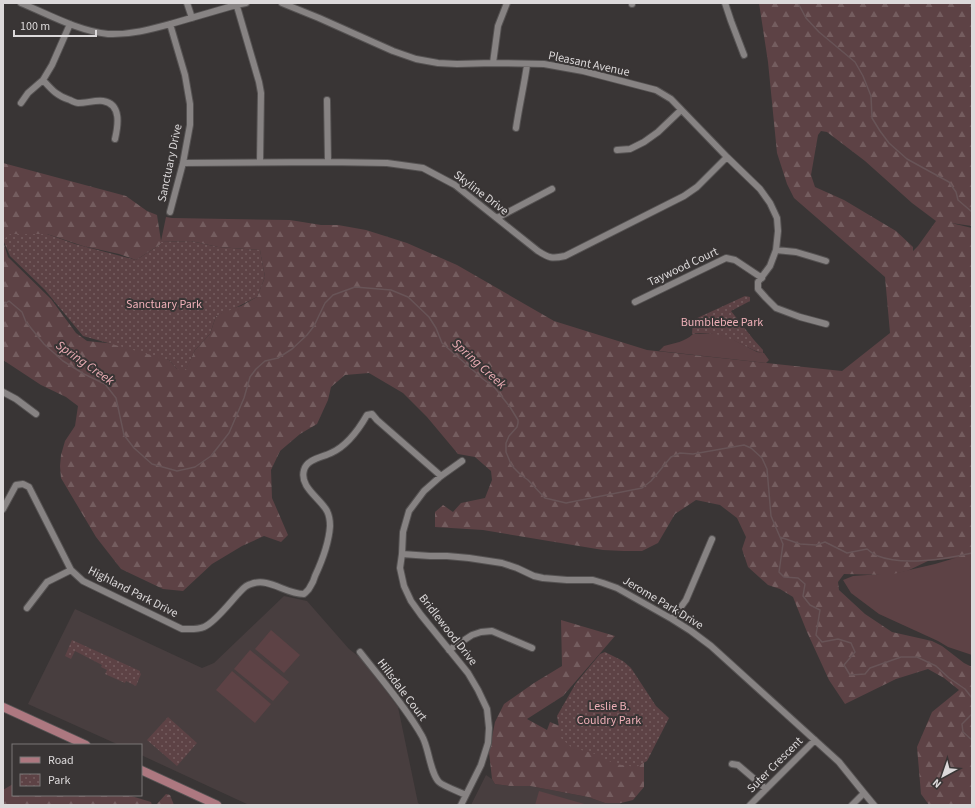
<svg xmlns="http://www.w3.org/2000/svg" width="975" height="808" font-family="'Source Sans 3',sans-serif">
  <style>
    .built { fill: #483e3f }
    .grass { fill: #5d4245 }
    .forest { fill: url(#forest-firs); fill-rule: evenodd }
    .park { fill: url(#park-dots) }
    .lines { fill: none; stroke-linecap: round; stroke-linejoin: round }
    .stream { stroke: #685457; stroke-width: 1.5 }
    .minor-casing { stroke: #555252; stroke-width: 8 }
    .major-casing { stroke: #555252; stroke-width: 10 }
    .minor { stroke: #878383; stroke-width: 6 }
    .major { stroke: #ad7880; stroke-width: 8 }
    .labels { text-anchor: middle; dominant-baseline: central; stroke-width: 4; stroke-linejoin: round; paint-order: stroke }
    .street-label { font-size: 12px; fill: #dcd9da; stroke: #393535 }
    .park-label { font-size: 12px; fill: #eeafb7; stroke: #393535 }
    .water-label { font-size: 13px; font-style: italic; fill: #edaeb6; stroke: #393535 }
  </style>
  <defs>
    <pattern id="forest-firs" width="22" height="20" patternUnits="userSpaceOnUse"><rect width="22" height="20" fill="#5d4245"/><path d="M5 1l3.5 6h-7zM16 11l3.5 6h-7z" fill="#745d5f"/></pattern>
    <pattern id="park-dots" width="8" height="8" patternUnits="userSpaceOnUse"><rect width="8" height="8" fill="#5d4245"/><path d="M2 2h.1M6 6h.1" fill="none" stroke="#745d5f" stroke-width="1.8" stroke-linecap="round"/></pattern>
  </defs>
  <rect width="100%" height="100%" fill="#393535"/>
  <path class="built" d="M284 596 307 601 349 649 362 659 398 707 418 803 421 805H249L141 755V745H119L28 704 75 609 202 668 214 663Z
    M486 775 492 779 495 784 510 786H530L588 797 605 803H621L620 805H471Z"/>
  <path class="grass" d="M715 333 730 338 757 352 764 353 769 360 766 363 659 351 664 346C674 343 685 342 693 334Z
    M972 553V655L948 647 938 641 879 614 851 593 843 580 853 576 896 573 935 564Z
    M271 630 300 655 284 673 255 649Z
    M250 650 289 682 273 701 234 669Z
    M232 671 271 704 255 723 216 690Z
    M539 791 588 805H535Z"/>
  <path class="forest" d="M759 3H972V226L951 223 972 228V556L958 558 928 561 907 571 888 575 844 574 838 582 839 590 865 614 892 632 932 641 942 646 964 663 972 667V805H929L921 794 917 747 932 712 959 690 944 678 928 669 896 679 845 704 829 680 807 632 793 597 780 589 768 585 748 567 742 549 746 537 737 518 720 505 696 500 675 514 658 543 642 551H624L603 550 483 530 435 527V512L443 505 453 512 461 503 485 498 492 480 491 471 475 457 458 454 427 417 403 393 369 373 345 375 331 387 328 400 317 424 300 434 280 451 271 470 272 498 288 535 281 542 264 536 242 546 212 564 183 591 163 589 121 569 96 537 61 478 60 466 61 455 65 441 75 426 78 406 66 397 41 385 3 360V163L126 196 147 211 157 215 161 241 166 217 172 218 290 220 321 225H338L366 230 407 243 457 265 554 321 647 350 785 365 842 371 890 333 885 277 794 198 787 184 777 153 768 62ZM821 131 827 132 865 161 912 203 936 221 918 246 913 251V247L896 231 844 200 815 187 811 175 818 135ZM47 234 83 246 119 254 136 260 161 244V242L191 241 218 247 260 250 265 277 257 297 241 306 230 309 216 316 210 334 195 350 186 369H177L169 360 136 346 87 341 76 333 51 299 8 257 3 241Z
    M561 620 615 636 563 696 527 719 547 730 550 722 644 761V787L633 800 621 803H605L588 797 530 786H510L495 784 492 779 489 752 495 722 504 704 534 683 562 666Z
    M13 784V795H128L151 802 152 805H3V790Z
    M166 794 170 795 174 805H156Z"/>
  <path class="park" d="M10 234H47L75 244 136 260 161 244V242L191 241 218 247 260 250 265 277 257 297 235 308 216 316 210 334 195 350 186 370 177 369 169 360 83 336 45 290 10 256 3 240Z
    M745 296 750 297V301L731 311 754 340 763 350V353C756 352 750 348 743 345 730 338 716 332 702 333 698 333 696 333 692 334L693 320Z
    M72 640 140 671V673L141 674 136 686 126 681 125 683 105 674 107 670 101 667 102 665 75 651 71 659 65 656Z
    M605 652 623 661 631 668 656 706 669 718 647 761 636 767 615 764 595 754 571 747 561 738 557 716 576 683 600 654Z
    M168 717 197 743 177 766 147 740Z"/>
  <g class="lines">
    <path class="stream" d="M798 3 806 18 819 32 855 62 863 76 871 96 872 118 880 131 889 143 907 159 949 182 956 192 958 200 972 212
      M3 305 9 301 22 312 26 322 44 344 63 361 84 374 105 384 116 398 124 435 134 448 152 464 177 471 195 467 211 456 229 433 244 398 250 377 256 369 265 361 278 358 292 349 307 335 314 326 325 303 333 295 355 287 391 290 408 297 429 317 436 328 442 343 483 379 495 388 510 407 518 420V423L517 427 509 436 506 443V452L511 464 514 468 521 475 528 480 545 498 566 503 642 488 651 481 671 457 680 453 693 454 744 445 751 448 762 458 767 469 771 516 783 544 779 572 784 577 798 578 805 584 803 596 810 605 820 610 816 635 822 642 838 639 851 643 855 652 844 665 850 675 865 674 870 668 901 657H917L936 666 949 678 965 689 972 698
      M780 537 800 544 816 545 825 542 847 553 867 549C871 552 874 555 878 556 903 566 946 559 972 553
      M972 714 962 724 963 732 972 740"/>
    <g class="minor-casing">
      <path id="minor" d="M21 3C48 14 78 31 108 34 131 35 152 29 174 23 195 17 215 11 236 5L246 3
        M187 3 192 18
        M236 3 259 82 261 93 260 162
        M282 3 319 18 393 51 416 59 438 63 457 64 493 63 544 64 583 71 656 90 671 99 727 157 760 189 770 203 777 218 778 231 776 250 770 266 758 282V289L766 298 776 308 800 317 826 324
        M632 3V4
        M725 3 731 21 744 55
        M493 63 498 26 507 3
        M43 80C52 90 57 96 70 100 72 101 76 103 78 103 87 103 95 100 103 101 122 104 118 126 115 139
        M327 100 328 162
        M21 103 28 93 43 80 52 65 70 24
        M516 128C519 107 524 86 527 65
        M617 150 630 149 644 142 658 132 681 110
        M183 163 328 162 387 163 423 168 455 185 538 251C549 258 552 259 565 256L684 196 697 187 727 157
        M170 212 183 163 190 125V104L185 75 170 24
        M497 218 552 189
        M776 250 796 252 826 261
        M635 302 726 258 735 260 762 278
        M3 392 16 399 36 414
        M3 509 16 485 23 484 29 487 71 570 83 581 182 629C189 629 197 630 204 627 214 623 229 604 237 595 241 591 245 585 251 584 269 577 285 594 304 594 306 592 309 590 310 587 312 584 314 580 315 576 322 561 329 542 330 526 330 521 329 515 327 511 320 498 299 487 304 470 307 459 323 457 331 453 347 446 359 429 367 415L372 414 377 420 441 476
        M402 554 430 556H447L469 558 502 563 517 568 534 576 543 578 567 580H593L603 583 617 588 672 619 691 631 711 646 839 762 864 793 874 805
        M27 608 47 582 71 570
        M672 619 686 600 712 539
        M449 650 472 635 481 632 492 631 532 648
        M360 652C381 679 405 706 422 736 429 748 430 773 439 782 443 786 460 792 466 795
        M732 764 738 765 766 789
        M461 805 481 765 488 743 489 728 487 709 478 690 468 673 421 615 411 601 404 586 400 568 402 554 403 532 409 511 424 491 441 476 462 461
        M750 805 815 740
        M852 805 864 793"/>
    </g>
    <g class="major-casing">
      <path id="major" d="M3 707 86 745
        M141 770 217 805"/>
    </g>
    <use href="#minor" class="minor"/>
    <use href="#major" class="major"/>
  </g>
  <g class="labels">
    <g class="street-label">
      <text transform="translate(589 64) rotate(12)">Pleasant Avenue</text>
      <text transform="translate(170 163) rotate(-78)">Sanctuary Drive</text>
      <text transform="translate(481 193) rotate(37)">Skyline Drive</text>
      <text transform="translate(683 267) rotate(-25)">Taywood Court</text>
      <text transform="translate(133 592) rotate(27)">Highland Park Drive</text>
      <text transform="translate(663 603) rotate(31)">Jerome Park Drive</text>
      <text transform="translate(448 630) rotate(52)">Bridlewood Drive</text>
      <text transform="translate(402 690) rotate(53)">Hillsdale Court</text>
      <text transform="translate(775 765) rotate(-45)">Suter Crescent</text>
    </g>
    <g class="park-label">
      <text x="164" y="304">Sanctuary Park</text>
      <text x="722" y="322">Bumblebee Park</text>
      <text x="609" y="706">Leslie B.<tspan x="609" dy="14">Couldry Park</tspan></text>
    </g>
    <g class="water-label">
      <text transform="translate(85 363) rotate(35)">Spring Creek</text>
      <text transform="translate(479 364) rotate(42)">Spring Creek</text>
    </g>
  </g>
  <rect width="975" height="808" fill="none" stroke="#dcd9da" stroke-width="8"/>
  <rect x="12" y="744" width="130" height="52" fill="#393535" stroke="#7a7777"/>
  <rect x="20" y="757" width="20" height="6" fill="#ad7880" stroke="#7a7777"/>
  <text x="48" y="764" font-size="12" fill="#dcd9da">Road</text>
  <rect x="20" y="774" width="20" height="12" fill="url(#park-dots)" stroke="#7a7777"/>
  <text x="48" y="784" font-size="12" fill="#dcd9da">Park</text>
  <g transform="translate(943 776) rotate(220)" stroke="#393535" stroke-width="3" paint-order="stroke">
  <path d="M0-3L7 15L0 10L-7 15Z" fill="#dcd9da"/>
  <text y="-6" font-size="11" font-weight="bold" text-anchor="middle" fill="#dcd9da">N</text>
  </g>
  <path d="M14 30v6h82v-6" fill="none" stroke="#dcd9da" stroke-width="2"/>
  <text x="20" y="30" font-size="12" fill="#dcd9da" stroke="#393535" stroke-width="3" paint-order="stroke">100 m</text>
</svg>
